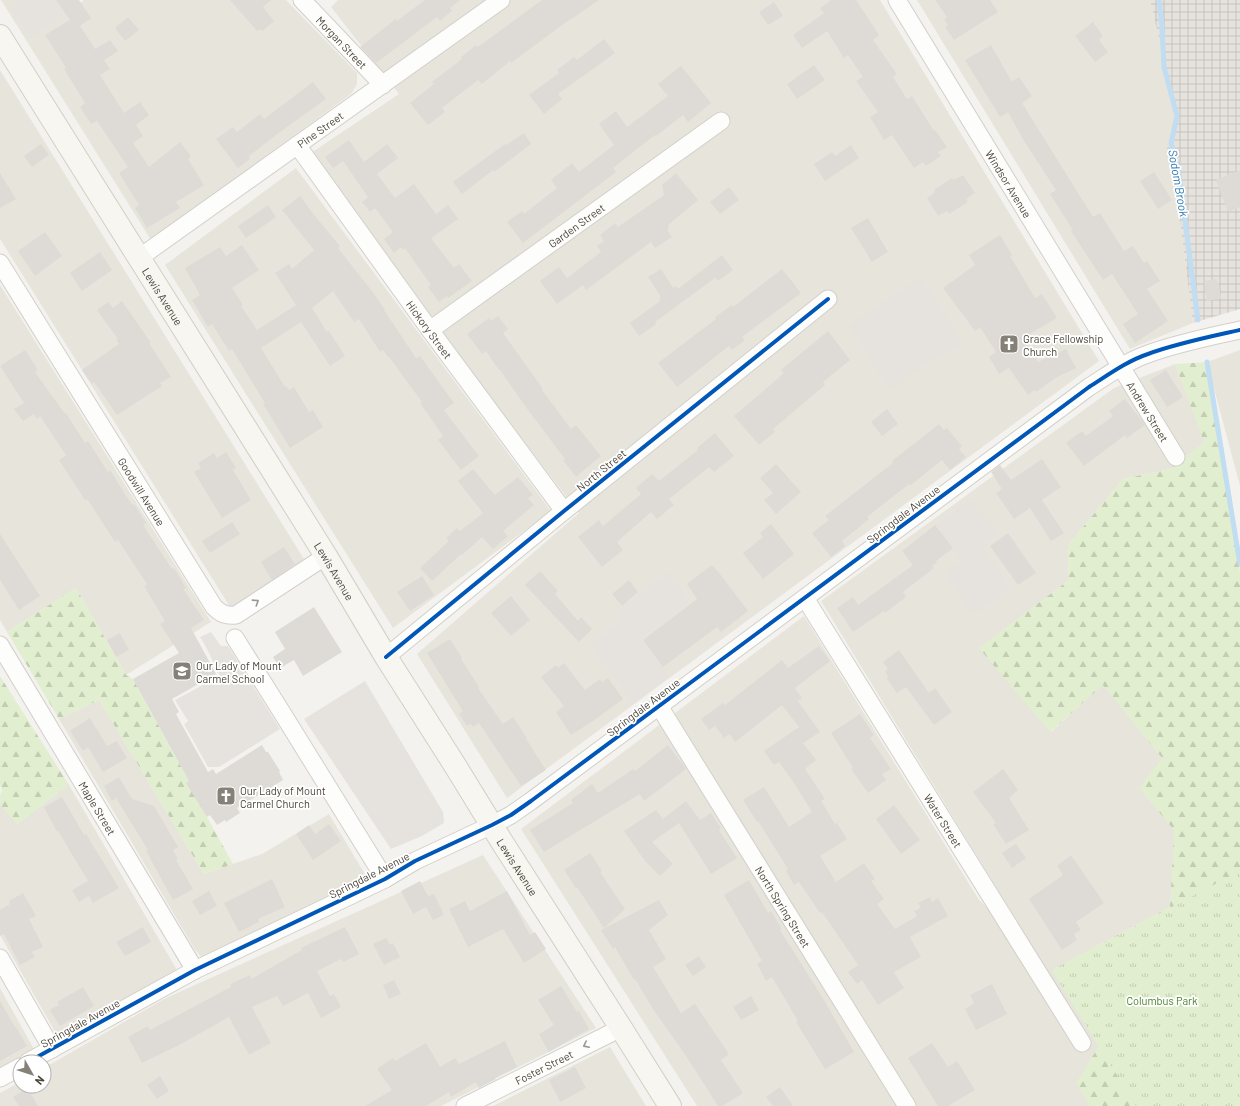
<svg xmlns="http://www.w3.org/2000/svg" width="1240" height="1106" font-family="Barlow,sans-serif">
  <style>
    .residential { fill: #e7e4dc }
    .industrial { fill: url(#industrial-grid) }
    .forest { fill: url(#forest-firs) }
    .park { fill: url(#park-tufts) }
    .parking { fill: #e6e3df }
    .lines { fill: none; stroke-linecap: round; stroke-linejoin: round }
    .stream { stroke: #c0ddf1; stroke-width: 5 }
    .building { fill: #dedbd6 }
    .street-casing { stroke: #d2d0cb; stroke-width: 19 }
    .secondary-casing { stroke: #d3cfc5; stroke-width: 24 }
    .street { stroke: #fdfdfc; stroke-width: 17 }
    .secondary { stroke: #f7f6f1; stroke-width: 22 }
    .cycleway-casing { stroke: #fff; stroke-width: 6 }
    .cycleway { stroke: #0057b8; stroke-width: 4 }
    .oneway { stroke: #9b9791 }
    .labels { text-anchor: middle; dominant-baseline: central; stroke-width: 3.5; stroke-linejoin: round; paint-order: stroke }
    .street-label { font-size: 11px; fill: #4b4439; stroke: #fff }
    .poi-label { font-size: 11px; fill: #4b4439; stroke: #fff; text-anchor: start }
    .park-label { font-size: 11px; fill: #4a7f2a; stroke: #fff }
    .water-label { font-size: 12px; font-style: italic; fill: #2e7ab2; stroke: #fff }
  </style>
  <defs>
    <pattern id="industrial-grid" width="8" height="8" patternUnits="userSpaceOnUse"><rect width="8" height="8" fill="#e6e2de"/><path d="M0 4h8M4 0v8" fill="none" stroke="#c7c3bf"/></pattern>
    <pattern id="forest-firs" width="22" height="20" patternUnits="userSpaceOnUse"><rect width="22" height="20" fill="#e1eecf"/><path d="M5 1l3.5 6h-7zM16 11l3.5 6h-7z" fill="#c3cdb2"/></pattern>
    <pattern id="park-tufts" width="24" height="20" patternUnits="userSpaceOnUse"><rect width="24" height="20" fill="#e1eecf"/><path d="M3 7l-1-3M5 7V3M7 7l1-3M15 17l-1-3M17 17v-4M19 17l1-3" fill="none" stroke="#c3cdb2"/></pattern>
  </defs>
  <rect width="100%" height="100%" fill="#f4f2ee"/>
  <path class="residential" d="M1 0H77L79 4 84 0H286L357 73V84L351 94 151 240Z
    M338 0H880L1099 361 507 798 417 654 579 513 305 157 399 94 331 7Z
    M917 0H1150L1177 116 1166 151 1178 204 1193 323 1130 349Z
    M0 70 309 567 232 610 0 239Z
    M296 168 551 511 393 628 165 265Z
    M0 285 211 622 126 675 76 588 7 632 0 620Z
    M1240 350V486L1207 362Z
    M1175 364 1205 442 1170 469 1123 479 1068 545 1069 580 980 648 1051 732 1103 684 1162 758 1175 825 1170 907 1052 970 1136 1106H697L521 829 804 616 979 900 1040 959 821 601 1114 388Z
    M99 700 204 874 262 854 329 814 366 876 360 884 201 957 194 948 59 719Z
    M69 785 177 970 61 1037 57 1035 0 935V804L17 824Z
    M483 855 596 1028 441 1106H0V1093L20 1082V1086H44V1068L164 999Z
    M0 988 35 1051 0 1070Z
    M610 1047 646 1106H493Z"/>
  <path class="industrial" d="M1150 0H1240V309L1193 323 1178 204 1166 151 1177 116Z"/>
  <path class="forest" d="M1207 362 1234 530 1240 572V1009L1168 1106H1090L1076 1083 1099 1046 1052 970 1170 907 1174 830 1139 788 1162 758 1103 685 1050 732 979 648 1069 580 1068 545 1123 479 1170 469 1204 442 1175 364Z
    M76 588 126 675 133 679 189 781 187 783 207 817 233 864 204 874 99 700 59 719 7 632Z
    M0 676 69 785 17 824 0 804V796L2 790 0 785Z"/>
  <path class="park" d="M1240 871V1106H1136L1052 970Z"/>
  <path class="parking" d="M21 0H56L67 12 31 38 10 8Z
    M921 277 964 344 938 357 889 390 849 325Z
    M971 500 998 534 982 546 1011 588 973 615 945 573 962 562 957 555 955 550 936 524Z
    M667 572 688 600V603L641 639 669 677 633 704 594 649 591 644 620 621 619 611Z
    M211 632 221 646H228L280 729 219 767H208L184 724 188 721 175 700 220 676 205 645 200 637Z
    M365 681 443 812 444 823 422 836 391 849 304 719Z"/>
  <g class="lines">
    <path class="stream" d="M1159 0 1162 27 1164 67 1177 116 1171 143 1179 174 1198 320
      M1207 362 1240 564"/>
  </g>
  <path class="building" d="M56 0H79L91 18 80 26 95 49 110 40 118 51 104 60 110 69 100 75 124 113 140 102 149 115 136 125 143 136 133 143 149 167 180 142 191 156 188 159 204 185 176 202 180 208 147 228 135 208 139 205 119 173 128 167 97 121 91 124 80 107 85 103 64 69 66 68 45 35 70 20Z
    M230 0H271L263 7 274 21 262 31 260 29 257 31Z
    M425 0H460L450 8 452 11 440 21 437 17 376 63 360 47 396 19 397 21Z
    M542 0H599L570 20H569L511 63 510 61 482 84 478 80 442 108 445 112 428 125 410 103 434 84 432 82 462 59 461 57 476 45 478 47Z
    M831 0H856L879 35 873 40 897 74 893 77 907 99 912 96 934 131 935 130 947 147 938 152 941 156 926 166 923 162 914 168 892 135 884 140 870 117 878 112 856 81 863 77 848 55 844 58 827 31 802 48 793 35 824 13 820 8Z
    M935 0H990L998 12 954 40 945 27 948 25 944 19 947 17Z
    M774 2 783 16 768 25 759 12Z
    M128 17 139 30 125 41 115 28Z
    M1093 22 1103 36 1099 40 1108 52 1095 62 1075 36Z
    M604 39 615 53 558 94 562 99 544 114 529 95 559 73 557 70 574 57 577 60Z
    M991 45 1012 82 1019 77 1032 96 1022 103 1093 217 1100 213 1124 251 1133 246 1144 263 1147 261 1160 281 1147 289 1168 321 1135 343 1123 324 1138 314 1112 274 1103 280 1071 231 1073 230 1050 194 1056 190 1024 141 1008 112 1000 117 965 60Z
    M814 65 825 80 797 99 787 84Z
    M681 66 711 103 688 122 683 115 656 136 655 135 613 168 616 172 523 243 507 222 522 211 524 214 557 188 551 180 572 163 579 172 614 145 599 124 616 111 627 127 668 96 658 84Z
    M313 82 326 99 280 132 249 156 250 159 238 168 216 139 233 127 237 132 260 114 264 119Z
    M524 133 531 144 494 172 493 170 462 194 453 182 505 144 506 145Z
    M349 140 364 162 387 144 398 158 377 174 395 198 414 184 436 214 448 205 458 219 431 238 454 268 459 264 472 281 448 298 447 296 439 302 428 287 431 285 405 248 403 250 401 247 394 253 384 239 393 232 375 208 370 212 362 202 368 197 343 161 333 168 325 157Z
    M41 144 49 155 32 167 24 156Z
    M851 145 859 158 825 181 814 164 832 152 835 156Z
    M1240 170V207L1228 212 1216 180Z
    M1154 172 1172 200 1158 209 1140 181Z
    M0 173 16 199 0 208Z
    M676 173 698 200 668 225 669 228 667 230 672 237 655 248 651 242 586 290 583 285 557 304 540 281 559 267 567 278 601 252 597 246 604 241 600 235 615 223 618 227 664 195 662 185Z
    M963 175 975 193 966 199 968 202 949 214 947 211 938 216 927 198 935 192 934 190 952 178 954 180Z
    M729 187 739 200 720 214 710 202Z
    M300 196 314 215 340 246 338 248 375 295 385 310H384L416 358 420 356 454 403 444 410 479 456 461 470 438 440 443 436 420 403 422 402 389 357H388L383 350 380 352 359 319 354 322 333 291 312 308 327 332 329 331 345 356 330 366 301 322 261 348 285 387 286 386 289 390 294 387 309 412 313 410 323 427 290 448 263 404 265 403 232 349 229 351 212 324 208 327 192 300 200 295 185 268 220 247 226 256 242 245 259 270 232 288 243 305 241 306 257 330 296 305 275 273 289 264 292 269 314 250 282 210Z
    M268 205 276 217 246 238 238 226Z
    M868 218 888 252 872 262 851 228Z
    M45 232 62 256 35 276 18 251Z
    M1000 235 1012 255 1010 256 1035 298 1042 294 1057 318 1023 338 1038 362 1066 349 1076 368 1057 377 1036 392 1034 390 1028 395 1009 368 999 374 989 357 996 352 980 327 975 331 943 288 975 265 969 255Z
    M100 252 112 270 82 291 70 273Z
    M722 255 733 270 718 281 715 278 655 322 656 324 639 336 630 323 660 301 659 299 661 297 648 277 661 269 673 288 676 286 678 289Z
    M782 269 801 293 742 337 745 340 732 350 729 346 677 387 658 363 716 319 715 317 732 305 733 307Z
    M1217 279 1221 298 1207 301 1204 281Z
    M122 301 151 343H149L171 377 160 383 162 386 117 415 94 382 92 384 82 370 119 344 116 340 118 339 97 310 108 302 113 308Z
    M498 316 508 329 503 333 543 389 542 390 571 429 576 425 601 456 576 477 563 460 565 459 528 410 500 370H499L486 351 482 354 467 334 489 318 491 321Z
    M828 331 850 360 823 382 825 385 773 429 775 432 759 445 734 416 784 373 781 370Z
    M25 350 38 370 35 372 65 414 66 413 85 443 88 441 108 472 110 470 132 505 134 504 146 523 143 525 172 569 174 568 186 588 183 589 204 620 191 628 216 674 172 699 179 712 176 714 208 772 213 769 216 774 262 745 266 752H268L280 771 279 772 283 780 237 808 240 813 226 822 225 820 217 825 210 815 207 817 186 783 189 781 133 679 179 653 160 624 165 621 144 586 147 584 118 540 115 542 93 508 87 499 85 500 59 460 66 455 40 416 37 419 34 414 23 421 14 409 24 403 0 366Z
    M1166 370 1183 397 1167 407 1150 380Z
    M1125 399 1145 425 1127 438 1125 435 1084 466 1066 443 1082 431 1086 436 1113 416 1109 411Z
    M887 409 898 424 882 436 871 422Z
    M939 424 944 430 947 428 962 446 959 449 966 457 950 470 942 460 911 485 909 484 867 517 869 519 842 541 845 546 831 557 812 533 829 520 825 516 893 463 892 461Z
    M715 433 734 456 714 472 709 467 669 499 674 505 657 519 651 512 617 542 623 550 602 567 578 537 599 520 603 526 641 494 636 488 652 474 659 481 698 450 697 448Z
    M226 452 236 468 233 470 251 500 222 518 194 472 201 468 198 463 214 453 217 458Z
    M1042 459 1061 487 1042 500 1064 533 1051 541 1030 508 1014 519 996 493 1002 489 991 472 1000 465 1011 480Z
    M776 464 801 492 776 514 764 500 773 493 760 478Z
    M473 469 495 495 518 477 533 495 528 498 534 505 503 531 508 536 493 549 482 537 462 555 461 554 432 581 420 568 449 541 446 538 457 528 460 531 483 513 458 481Z
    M232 522 240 534 210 553 202 541Z
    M771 524 794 554 763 579 743 553 763 537 760 533Z
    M935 525 953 548 936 561 937 562 932 566 934 568 903 592 906 597 885 613 884 611 853 632 837 608 853 597 858 605 913 565 902 551Z
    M1008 533 1036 573 1018 585 990 546Z
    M0 534 40 596 19 610 0 580Z
    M284 547 295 564 272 580 261 562Z
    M712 565 720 574 748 611 721 632 717 627 663 667 643 640 697 599 687 584Z
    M540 571 558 591 555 594 578 621 581 617 592 629 579 642 525 585Z
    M422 576 434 595 410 611 397 592Z
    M629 580 638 592 622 606 612 594Z
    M511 596 530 620 511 636 491 613Z
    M314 607 342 652 303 676 294 660 280 668 273 657 285 649 275 632Z
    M120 633 129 650 116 657 107 640Z
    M450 639 462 658 461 659 479 687 478 688 503 724 513 717 527 738 526 739 546 770 521 786 479 723 473 727 471 724 467 726 459 714 463 711 461 708 427 653Z
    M819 646 830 661 795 688 802 698 798 701 820 732 803 743 816 760 805 769 825 799 821 801 835 824 837 823 847 839 820 856 836 882 864 863 875 879 871 881 884 899 877 904 895 929 917 916 914 911 921 908 918 903 930 897 932 902 938 898 948 916 910 937 921 957 894 972 904 988 878 1005 862 980 857 984 848 972 858 965 822 912 820 913 799 882 794 885 786 871 788 869 758 821 757 822 743 800 764 787 789 827 812 812 794 783 779 762 774 765 764 751 799 727 782 705 735 742 730 734 724 738 715 726 709 730 701 719 723 703 725 705 782 660 788 668Z
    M899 650 929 693 935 688 952 712 934 725 906 687 897 693 887 679 888 676 885 671 888 669 883 662Z
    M564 663 585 690 600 679 602 682 608 678 623 699 593 721 571 735 556 712 564 706 541 677 556 665 558 668Z
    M860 714 874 735 870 738 891 769 882 774 886 780 868 793 851 769 853 768 831 733Z
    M90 718 107 746 117 741 127 758 103 772 88 747 83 751 70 731Z
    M668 745 686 769 644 801 640 794 544 852 530 830 573 803 571 800 592 784 598 793 633 769 635 771Z
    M1003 769 1018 790 1009 798 1029 830 1006 844 993 824 996 823 973 792Z
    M119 777 132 799 154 806 178 847 173 850 178 859 176 860 193 889 173 900 146 851 148 850 116 798 112 801 104 786Z
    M62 797 84 835 86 834 119 888 93 903 89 896 79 902 72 890 88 881 58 831 57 832 44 807Z
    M686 801 700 820 711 813 721 828 719 830 737 858 711 874 679 823 652 842 673 864 660 876 645 861 624 831 656 810 663 819Z
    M894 805 920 840 901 854 876 819Z
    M329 824 341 841 313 860 296 834 309 825 315 834Z
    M1016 844 1026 858 1012 868 1002 853Z
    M590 853 602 871 600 872 625 909 604 928 577 887 576 888 564 870Z
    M1071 855 1104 903 1076 922 1081 930 1074 934 1077 940 1062 950 1029 899 1063 875 1057 866Z
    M272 879 285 907 258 919 259 922 239 932 224 903Z
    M749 880 768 913 771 911 782 929 780 930 824 1000 854 1052 825 1069 796 1022 798 1021 772 977 766 981 757 964 762 961 724 895Z
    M420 881 428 896 434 894 444 915 433 920 426 907 413 914 401 891Z
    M209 891 217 906 200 915 192 901Z
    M507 891 530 935 535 932 546 949 524 963 503 929 468 947 449 909 465 901 470 911Z
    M23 893 36 916 29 919 43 947 32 952 35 957 20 965 4 934 0 936V910L10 904 9 901Z
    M659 900 668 915 649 930 666 959 653 967 681 1013 695 1004 729 1054 721 1060 743 1093 722 1106H718L686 1056 655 1012 635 979 634 980 615 947 613 949 601 930Z
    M143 927 151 942 125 956 116 942Z
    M345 927 359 954 343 962 341 959 317 971 330 996 334 994 341 1007 321 1018 308 993 283 1006 277 996 252 1007 271 1043 249 1055 229 1017 181 1044 142 1063 128 1037 148 1026 150 1030 231 987 230 984 250 975 251 979 302 950 301 948Z
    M386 938 390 945 393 943 400 957 384 965 373 944Z
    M699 956 706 967 693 976 685 965Z
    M394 980 401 994 389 999 383 985Z
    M992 984 1007 1014 976 1030 965 1009 974 1003 970 995Z
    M561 986 577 1012 579 1011 589 1029 549 1052 539 1034 554 1025 538 1000Z
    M83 987 94 1006 60 1026 50 1010 59 1005 57 1002Z
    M751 996 759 1010 741 1020 733 1007Z
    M0 1001 15 1027H16L27 1046 0 1061Z
    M505 1041 517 1067 495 1078 496 1079 479 1088 476 1082 451 1097 449 1092 426 1106H365L392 1090 377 1069 393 1058 395 1061 426 1043 440 1067 455 1058 459 1064Z
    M932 1043 948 1067 957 1061 975 1090 948 1106H938L908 1058Z
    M575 1067 586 1088 560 1102 549 1080Z
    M160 1076 169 1091 157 1099 147 1085Z
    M780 1087 793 1106H773L766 1097Z
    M28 1088 38 1106H19L13 1097Z"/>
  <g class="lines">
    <g class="street-casing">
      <g id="street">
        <path id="s1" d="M302 0 383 85"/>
        <path id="s2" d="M897 0 1176 457"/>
        <path id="s3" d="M297 145 430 330 564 511"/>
        <path id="s4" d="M139 258 501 0"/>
        <path id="s5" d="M0 263 214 607C221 614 226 616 236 615L326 556"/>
        <path id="s6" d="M430 330 721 121"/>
        <path id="s7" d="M805 598 1082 1043"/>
        <path d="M235 638 281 711 385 879"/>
        <path id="s8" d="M0 645 195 970"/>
        <path d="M386 657 564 511 828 299"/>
        <path id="s9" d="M659 706 907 1106"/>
        <path d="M0 958 52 1049"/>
        <path d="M28 1062 195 970 385 879 415 861 492 825 511 815 531 801 1089 387C1108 375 1127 361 1148 354 1178 343 1209 337 1240 330"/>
        <path d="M0 1078 20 1067"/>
        <path id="s10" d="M465 1106 621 1028"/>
      </g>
    </g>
    <g class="secondary-casing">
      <g id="secondary">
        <path id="s11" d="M0 36 326 556 386 657 456 767 502 842 621 1028 670 1106"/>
      </g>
    </g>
    <use href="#street" class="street"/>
    <use href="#secondary" class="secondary"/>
    <g class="cycleway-casing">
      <path id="cycleway" d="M386 657 564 511 828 299
        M28 1062 195 970 385 879 415 861 492 825 511 815 531 801 1089 387C1108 375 1127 361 1148 354 1178 343 1209 337 1240 330"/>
    </g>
    <use href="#cycleway" class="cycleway"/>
  </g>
  <defs><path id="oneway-chevron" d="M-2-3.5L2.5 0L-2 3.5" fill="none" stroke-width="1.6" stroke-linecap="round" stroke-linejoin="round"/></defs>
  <g class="oneway">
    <use href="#oneway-chevron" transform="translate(256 602) rotate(-33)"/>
    <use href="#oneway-chevron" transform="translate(586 1045) rotate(153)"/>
  </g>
  <defs>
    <g id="church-square" transform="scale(1)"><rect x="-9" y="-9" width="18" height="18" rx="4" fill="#868178" stroke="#fff"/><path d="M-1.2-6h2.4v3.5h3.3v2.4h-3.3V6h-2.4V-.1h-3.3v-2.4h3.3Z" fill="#fff"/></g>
    <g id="school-square" transform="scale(1)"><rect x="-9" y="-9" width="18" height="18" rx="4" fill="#868178" stroke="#fff"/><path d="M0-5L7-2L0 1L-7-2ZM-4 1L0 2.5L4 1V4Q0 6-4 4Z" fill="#fff"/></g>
  </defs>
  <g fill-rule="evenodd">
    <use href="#church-square" x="1009" y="344"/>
    <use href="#school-square" x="182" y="671"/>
    <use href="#church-square" x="226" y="796"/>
  </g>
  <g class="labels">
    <g class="street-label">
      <text stroke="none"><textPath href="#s1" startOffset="58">Morgan Street</textPath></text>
      <text stroke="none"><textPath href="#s4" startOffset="222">Pine Street</textPath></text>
      <text stroke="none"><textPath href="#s2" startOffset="215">Windsor Avenue</textPath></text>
      <text stroke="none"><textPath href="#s6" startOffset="180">Garden Street</textPath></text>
      <text stroke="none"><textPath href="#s11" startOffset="307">Lewis Avenue</textPath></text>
      <text stroke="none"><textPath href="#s3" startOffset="227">Hickory Street</textPath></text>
      <text stroke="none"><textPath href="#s2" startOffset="482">Andrew Street</textPath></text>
      <text transform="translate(601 470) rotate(-39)">North Street</text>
      <text stroke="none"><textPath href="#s5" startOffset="269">Goodwill Avenue</textPath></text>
      <text transform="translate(903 514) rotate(-37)">Springdale Avenue</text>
      <text stroke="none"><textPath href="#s11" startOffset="631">Lewis Avenue</textPath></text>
      <text transform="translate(643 707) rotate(-37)">Springdale Avenue</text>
      <text stroke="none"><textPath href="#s8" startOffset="190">Maple Street</textPath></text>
      <text stroke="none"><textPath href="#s7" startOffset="262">Water Street</textPath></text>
      <text stroke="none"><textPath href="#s11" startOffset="979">Lewis Avenue</textPath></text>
      <text transform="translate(369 875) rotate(-27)">Springdale Avenue</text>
      <text stroke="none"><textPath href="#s9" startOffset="236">North Spring Street</textPath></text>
      <text transform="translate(80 1023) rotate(-29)">Springdale Avenue</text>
      <text stroke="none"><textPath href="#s10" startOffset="88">Foster Street</textPath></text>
    </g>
    <g class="poi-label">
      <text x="1023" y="338">Grace Fellowship<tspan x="1023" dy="13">Church</tspan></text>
      <text x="196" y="665">Our Lady of Mount<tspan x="196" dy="13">Carmel School</tspan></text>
      <text x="240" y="790">Our Lady of Mount<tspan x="240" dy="13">Carmel Church</tspan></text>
    </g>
    <g class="park-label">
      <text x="1162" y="1000">Columbus Park</text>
    </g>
    <g class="water-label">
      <text transform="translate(1179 183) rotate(80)">Sodom Brook</text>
    </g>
  </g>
  <g transform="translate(32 1074) rotate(129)"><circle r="19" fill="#ffffff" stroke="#b7b4b0"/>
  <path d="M0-3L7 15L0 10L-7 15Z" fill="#868178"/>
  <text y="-6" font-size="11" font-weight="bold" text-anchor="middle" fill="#4b4439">N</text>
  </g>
</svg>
